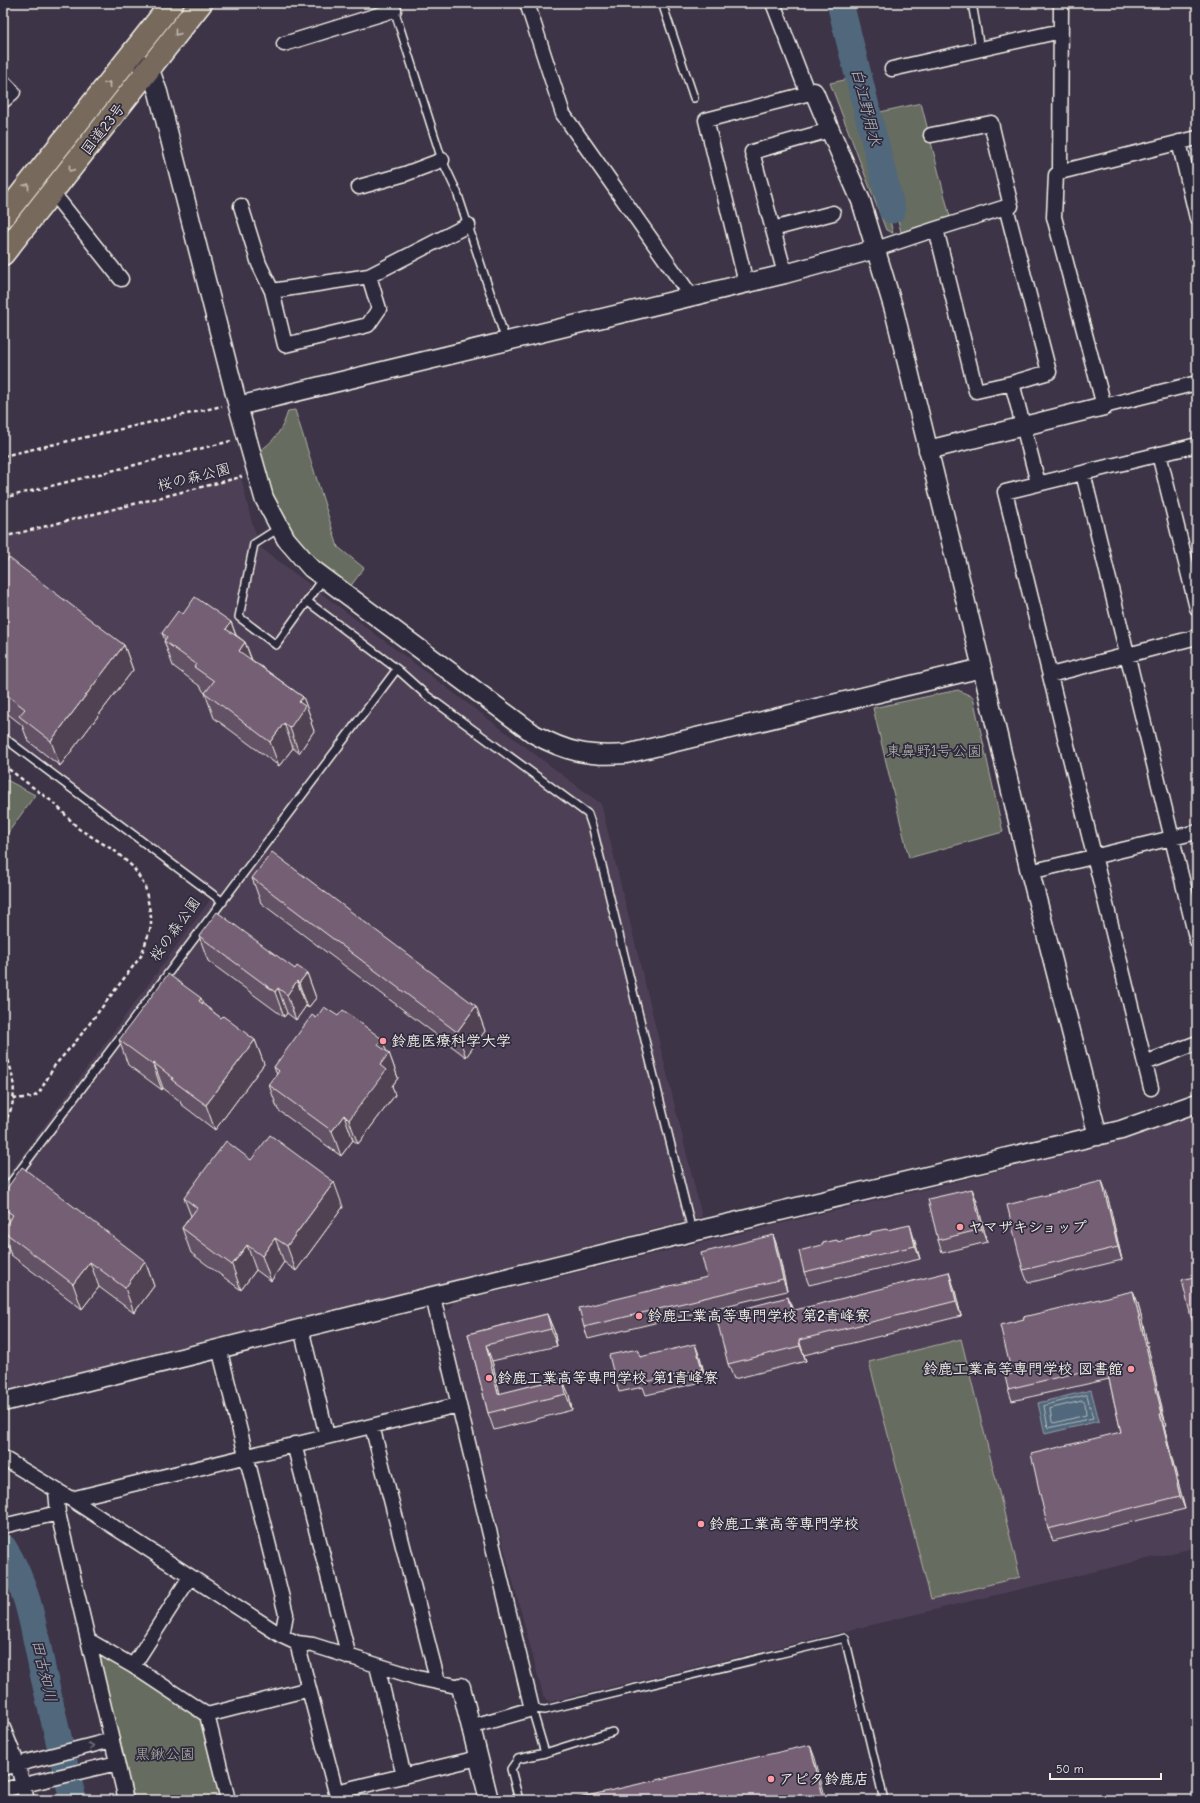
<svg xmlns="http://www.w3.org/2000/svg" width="1200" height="1803" font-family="'Comic Neue','Klee One',sans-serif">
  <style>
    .built { fill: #4e4156 }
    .green { fill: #666c5e; stroke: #adaea3 }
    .water { fill: #51677c; stroke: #929ea7 }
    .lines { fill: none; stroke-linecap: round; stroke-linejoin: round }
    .shore { stroke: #b3babd; stroke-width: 1 }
    .river { stroke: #51677c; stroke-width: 27 }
    .service-casing { stroke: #f4f1e8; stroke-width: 10 }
    .minor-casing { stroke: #f4f1e8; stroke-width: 17 }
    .tertiary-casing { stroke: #f4f1e8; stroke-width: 21 }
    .trunk-casing { stroke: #f4f1e8; stroke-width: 25 }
    .path { stroke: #f4f1e8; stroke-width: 2.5; stroke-dasharray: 4 3; stroke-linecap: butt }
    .service { stroke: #2f2a3d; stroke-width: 7 }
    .minor { stroke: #2f2a3d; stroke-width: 14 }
    .tertiary { stroke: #2f2a3d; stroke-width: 18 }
    .trunk { stroke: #77695c; stroke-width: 22 }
    .wall { fill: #645165; stroke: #f4f1e8 }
    .shaded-wall { fill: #514252; stroke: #f4f1e8 }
    .building { fill: #745e75; stroke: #f4f1e8 }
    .oneway { stroke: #c2bbb0 }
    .oneway2 { stroke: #747079 }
    .poi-dot { fill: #ff9aa2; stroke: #2f2a3d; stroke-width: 1.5 }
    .labels { text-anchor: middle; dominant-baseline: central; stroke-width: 3.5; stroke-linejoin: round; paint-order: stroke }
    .street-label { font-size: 15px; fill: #f4f1e8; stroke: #2f2a3d }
    .park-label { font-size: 15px; fill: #b4b5aa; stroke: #2f2a3d }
    .poi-label { font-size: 15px; font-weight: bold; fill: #f4f1e8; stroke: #2f2a3d; text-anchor: start }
    .water-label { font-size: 16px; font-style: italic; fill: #b3babd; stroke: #2f2a3d }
  </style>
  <rect width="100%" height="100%" fill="#3d3448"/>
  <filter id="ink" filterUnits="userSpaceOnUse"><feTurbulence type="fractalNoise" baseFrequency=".025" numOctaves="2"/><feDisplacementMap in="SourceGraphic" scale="8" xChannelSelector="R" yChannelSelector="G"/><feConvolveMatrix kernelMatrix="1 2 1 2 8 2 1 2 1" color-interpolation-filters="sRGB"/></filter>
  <g filter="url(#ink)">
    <path class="built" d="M241 477 251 520 261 548 601 804 702 1217 3 1396V1182L211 899 3 743V537Z
      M1197 1113V1547L549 1702 543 1695 443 1317 454 1302 959 1181 1121 1140Z"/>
    <path class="green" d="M854 78 893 233 886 230 830 83Z
      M921 103 950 217 901 232 871 114Z
      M295 410 338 547 364 568 350 587C337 577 323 568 311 557 281 529 270 490 258 452 274 442 283 429 288 411Z
      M958 690 973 697 1003 832 909 858 873 708Z
      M3 778 35 795 3 840Z
      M961 1339 1020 1577 931 1599 869 1362Z
      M100 1651 202 1715 223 1800H130L94 1656Z"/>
    <path class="water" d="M1091 1390 1099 1421 1045 1434 1038 1403Z"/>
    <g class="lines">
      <path class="shore" d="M1087 1395 1093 1418 1048 1428 1044 1406Z
        M1083 1401 1085 1403 1086 1415 1054 1423 1052 1422 1050 1409Z"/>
      <path class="river" d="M840 3 892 210
        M3 1547C28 1585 34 1629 43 1673 53 1716 63 1758 73 1800"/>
      <g class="service-casing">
        <path id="service" d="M392 3 442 160 457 192 506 341
          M662 3 694 98
          M972 3 980 49
          M279 528 254 544 239 617 276 645 324 578
          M308 602 397 669 426 695 588 814 593 829 692 1231
          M3 737 223 902
          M3 1193 397 669
          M545 1753 532 1709 545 1710 845 1638 884 1800
          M519 1800 511 1769 518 1759 545 1753 612 1732"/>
      </g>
      <g class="minor-casing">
        <path id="minor" d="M527 3 563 114 691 296
          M773 3 808 94
          M284 44 394 10
          M892 69 1061 31
          M3 82 13 92 3 101
          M931 135 991 123 1011 206
          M1197 138 1060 172 1056 175 1054 217 1104 406 1197 383
          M1179 142 1197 218
          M1060 172 1061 3
          M359 187 405 174 442 160
          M60 202 121 279
          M241 206 259 264 272 291 285 345 368 325 379 309 369 276
          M773 229 833 213
          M876 249 936 229
          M785 274 752 152 830 130
          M746 283 706 120 814 92
          M272 291 369 276 468 225
          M1012 383 976 391 936 229 1006 207 1049 372 1012 383 1038 483
          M1159 454 1197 608
          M1083 473 1197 941
          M1050 675 1197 637
          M1030 872 1197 832
          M1145 1063 1197 1043
          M1151 1088 1005 492 1197 445
          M433 1297 532 1709 470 1727
          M301 1328 327 1436
          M219 1348 286 1614 282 1636
          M372 1426 438 1682
          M294 1444 349 1657
          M3 1458 71 1499 282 1636 297 1643 313 1645 418 1678 461 1687
          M56 1491 58 1513 126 1800
          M71 1499 458 1405
          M3 1526 58 1513
          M88 1640 133 1666 207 1715 228 1800
          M297 1643 338 1800
          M133 1666 190 1577
          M377 1666 404 1776
          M207 1715 309 1689
          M3 1728 17 1763 27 1800
          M3 1768 112 1740
          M3 1791 11 1788 117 1763
          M336 1792 478 1758"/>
      </g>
      <g class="tertiary-casing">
        <path id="tertiary" d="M130 56 150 70 158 92 238 406 264 498 286 539 311 568 534 734C566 752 590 757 626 754L982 668 1030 872 1098 1136
          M814 92 830 130 861 201 894 310 982 668
          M238 406 785 274 876 249
          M928 450 1104 406
          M3 1402 692 1232 1121 1130 1197 1103
          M461 1687 489 1800"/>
      </g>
      <g class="trunk-casing">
        <path id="trunk" d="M3 217 172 3
          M3 254 201 3"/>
      </g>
      <path class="path" d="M3 456 222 406
        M3 498 231 441
        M3 537 241 477 240 475
        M3 765 54 803 79 829 115 851 133 867 145 886 151 917V927L141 956 77 1040 55 1065 39 1093 33 1097 13 1099
        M3 1047C13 1069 21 1102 3 1123"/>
      <use href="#service" class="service"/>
      <use href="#minor" class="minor"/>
      <use href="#tertiary" class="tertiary"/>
      <use href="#trunk" class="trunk"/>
    </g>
    <path class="wall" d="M3 565 124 645 133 670 60 766 28 741 22 725 3 710Z
      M183 614 231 622 236 635 245 642 252 660 303 697 312 721 311 723 314 731 299 753 293 748 279 766 214 718 205 693 203 691 201 687 173 666 164 641 165 640 162 633Z
      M252 878 476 1006 485 1031 466 1057 261 903Z
      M199 936 307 973 316 998 308 1008 306 1006 296 1020 287 1013 284 1017 208 961Z
      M203 1004 221 1018 255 1040 264 1064 215 1130 181 1104 180 1101 163 1088 162 1090 128 1065 119 1040Z
      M316 1018 386 1051 389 1053 398 1078 392 1086 395 1095 358 1144 353 1140 341 1156 278 1110 269 1085 277 1075 274 1067Z
      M251 1160 343 1207 296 1271 284 1262 271 1281 256 1270 241 1290 191 1253 182 1228 191 1216 184 1198Z
      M1102 1181 1107 1194 1122 1260 1028 1283 1023 1270Z
      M972 1189 977 1202 987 1242 942 1253 938 1240Z
      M3 1194 145 1261 154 1286 134 1313 99 1287 82 1309 11 1255 3 1233V1228L5 1226 3 1221Z
      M887 1230 914 1238 920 1259 809 1285 804 1272 822 1245 838 1242Z
      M773 1235 777 1246 787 1291 588 1339 584 1327 707 1277Z
      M1197 1276V1329L1196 1330 1191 1317Z
      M954 1287 961 1316 804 1355 806 1361 734 1379 728 1364 788 1297 793 1311Z
      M1133 1291 1138 1303 1166 1426 1164 1427 1185 1509 1053 1541 1048 1529 1121 1432 1109 1379 1012 1401 1008 1389 1012 1374Z
      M547 1314 554 1331 557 1346 492 1361 500 1394 562 1378 569 1395 572 1410 494 1430 488 1413 468 1334Z
      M638 1349 641 1357H700L706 1381 646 1395 643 1387 619 1392 615 1379Z"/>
    <path class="shaded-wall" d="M231 622 240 647 226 629Z
      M245 642 254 667 239 651Z
      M124 645 133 670 60 766 51 741Z
      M303 697 312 721 311 723 314 731 299 753 290 728 299 702Z
      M284 723 293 748 279 766 270 742Z
      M307 973 316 998 308 1008 299 983Z
      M297 981 306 1006 296 1020 287 995Z
      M278 988 287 1013 284 1017 275 992Z
      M201 998 210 1023 199 1001Z
      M476 1006 485 1031 466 1057 457 1032Z
      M382 1039 388 1055 389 1053 398 1078 392 1086 395 1095 358 1144 349 1120 380 1065 378 1045Z
      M255 1040 264 1064 215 1130 206 1105Z
      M154 1063 163 1088 162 1090 153 1065Z
      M344 1115 353 1140 341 1156 332 1131Z
      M1102 1181 1107 1194 1122 1260 1118 1247Z
      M334 1182 343 1207 296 1271 287 1246Z
      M972 1189 977 1202 987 1242 982 1229Z
      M910 1225 914 1238 920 1259 915 1246Z
      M773 1235 777 1246 787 1291 783 1279Z
      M275 1238 284 1262 271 1281 262 1256Z
      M247 1245 256 1270 241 1290 232 1265Z
      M145 1261 154 1286 134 1313 125 1288Z
      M90 1262 99 1287 82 1309 73 1284Z
      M949 1272 954 1287 961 1316 956 1301Z
      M1133 1291 1138 1303 1166 1426 1162 1414Z
      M788 1297 793 1312 791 1311Z
      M547 1314 554 1331 557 1346 551 1329Z
      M799 1340 806 1361 800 1346Z
      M695 1344 700 1357 706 1381 702 1369Z
      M486 1345 492 1361 504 1411 498 1394Z
      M562 1378 569 1395 572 1410 566 1394Z
      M1160 1414 1164 1427 1185 1509 1180 1496Z
      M810 1745 815 1758 826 1800H824Z"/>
    <path class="building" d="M9 558 124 645 51 741 19 716 25 709 3 692V565Z
      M195 597 231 622 226 629 245 642 239 651 303 697 299 702 305 706 290 728 284 723 270 742 205 693 214 681 194 667 196 664 164 641 167 637 162 633 178 611 183 614Z
      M272 852 476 1006 457 1032 252 878Z
      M217 912 295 969 297 966 307 973 299 983 297 981 287 995 278 988 275 992 199 936Z
      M168 974 201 998 199 1001 221 1018 223 1016 255 1040 206 1105 172 1080 173 1078 154 1063 153 1065 119 1040Z
      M324 1007 338 1016 343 1010 382 1039 378 1045 389 1053 380 1065 386 1070 349 1120 344 1115 332 1131 269 1085 279 1071 274 1067 312 1015 316 1018Z
      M270 1135 334 1182 287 1246 275 1238 262 1256 247 1245 232 1265 182 1228 197 1208 184 1198 226 1141 251 1160Z
      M22 1167 145 1261 125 1288 90 1262 73 1284 3 1231V1228L13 1215 3 1208V1194Z
      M1102 1181 1118 1247 1023 1270 1007 1205Z
      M972 1189 982 1229 938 1240 928 1199Z
      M910 1225 915 1246 804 1272 799 1251 822 1245V1243L837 1240 838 1242 871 1234V1232L886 1229 887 1230Z
      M773 1235 783 1279 584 1327 579 1308 707 1277 701 1253Z
      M949 1272 956 1301 799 1340 800 1346 728 1364 716 1316 788 1297 791 1311Z
      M1197 1276V1315L1191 1317 1182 1280Z
      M1133 1291 1162 1414H1160L1180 1496 1048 1529 1031 1454 1121 1432 1106 1366 1008 1389 1005 1376 1012 1374 1000 1325 1024 1319 1023 1317Z
      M547 1314 551 1329 486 1345 498 1394 562 1378 566 1394 488 1413 468 1334Z
      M695 1344 702 1369 642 1383 639 1374 615 1379 609 1355 638 1349 640 1357Z
      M810 1745 824 1800H569Z"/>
    <defs><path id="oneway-chevron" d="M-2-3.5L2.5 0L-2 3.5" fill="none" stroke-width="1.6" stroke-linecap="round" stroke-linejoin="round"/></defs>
    <g class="oneway">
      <use href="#oneway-chevron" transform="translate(177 33) rotate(128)"/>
      <use href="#oneway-chevron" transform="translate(108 84) rotate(-52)"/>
      <use href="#oneway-chevron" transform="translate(71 169) rotate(128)"/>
      <use href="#oneway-chevron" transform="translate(27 186) rotate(-52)"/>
    </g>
    <use class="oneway2" href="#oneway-chevron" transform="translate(91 1746) rotate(-14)"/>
  </g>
  <g class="poi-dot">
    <circle cx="383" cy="1041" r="4"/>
    <circle cx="960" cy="1227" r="4"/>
    <circle cx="639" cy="1316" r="4"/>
    <circle cx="1131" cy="1369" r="4"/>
    <circle cx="489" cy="1378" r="4"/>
    <circle cx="701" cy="1524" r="4"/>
    <circle cx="771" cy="1779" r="4"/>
  </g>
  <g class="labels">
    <g class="street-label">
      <text transform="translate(103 129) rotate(-52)">国道23号</text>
      <text transform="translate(194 477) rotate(-14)">桜の森公園</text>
      <text transform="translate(175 929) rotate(-54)">桜の森公園</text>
    </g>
    <g class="park-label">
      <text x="934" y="751">東鼻野1号公園</text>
      <text x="165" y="1754">黒鍬公園</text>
    </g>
    <g class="poi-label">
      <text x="391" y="1041">鈴鹿医療科学大学</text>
      <text x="968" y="1227">ヤマザキショップ</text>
      <text x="647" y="1316">鈴鹿工業高等専門学校 第2青峰寮</text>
      <text x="1123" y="1369" text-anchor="end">鈴鹿工業高等専門学校 図書館</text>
      <text x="497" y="1378">鈴鹿工業高等専門学校 第1青峰寮</text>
      <text x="709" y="1524">鈴鹿工業高等専門学校</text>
      <text x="779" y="1779">アピタ鈴鹿店</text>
    </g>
    <g class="water-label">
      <text transform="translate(866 107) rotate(76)">白江野用水</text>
      <text transform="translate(44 1671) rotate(77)">田古知川</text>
    </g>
  </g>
  <rect width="1200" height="1803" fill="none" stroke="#2f2a3d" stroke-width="16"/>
  <rect x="8" y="8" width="1184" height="1787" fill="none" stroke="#f4f1e8" stroke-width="1.5" filter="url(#ink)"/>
  <path d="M1050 1773v6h111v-6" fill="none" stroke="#f4f1e8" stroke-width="2"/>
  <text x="1056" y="1773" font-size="12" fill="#f4f1e8" stroke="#2f2a3d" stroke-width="3" paint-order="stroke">50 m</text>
</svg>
